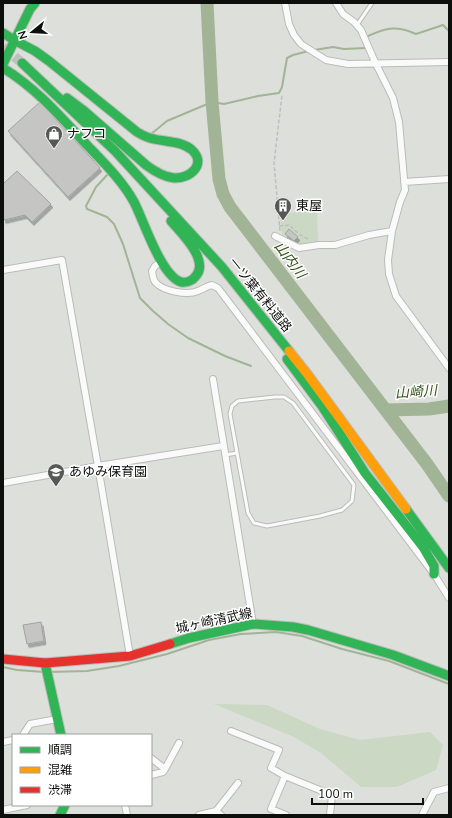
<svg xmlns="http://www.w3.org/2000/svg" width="452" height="818" font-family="'Nunito Sans','Noto Sans JP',sans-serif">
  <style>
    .green { fill: #cbd8c3 }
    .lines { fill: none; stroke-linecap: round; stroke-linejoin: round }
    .stream { stroke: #a2b496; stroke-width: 2 }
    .river { stroke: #a2b496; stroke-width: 13 }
    .building { fill: #c5c6c3; stroke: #a1a2a0; filter: url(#shadow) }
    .primary-tunnel { stroke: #bec0bc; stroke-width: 10; stroke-dasharray: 10 5; stroke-linecap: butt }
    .lane-casing { stroke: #bbbcb9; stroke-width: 5 }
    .street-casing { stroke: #bbbcb9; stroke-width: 8 }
    .fast-casing { stroke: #bbbcb9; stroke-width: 11 }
    .slow-casing { stroke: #bbbcb9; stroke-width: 11 }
    .jam-casing { stroke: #bbbcb9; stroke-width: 11 }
    .path { stroke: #bfbfbf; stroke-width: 1.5; stroke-dasharray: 4 2; stroke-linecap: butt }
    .lane { stroke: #fafafa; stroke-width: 3 }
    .street { stroke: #fafafa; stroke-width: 6 }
    .fast { stroke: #30b455; stroke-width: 9 }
    .slow { stroke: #ff9f0a; stroke-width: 9 }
    .jam { stroke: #e5322d; stroke-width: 9 }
    .labels { text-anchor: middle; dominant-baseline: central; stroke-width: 3; stroke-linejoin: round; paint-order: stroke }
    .poi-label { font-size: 13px; fill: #0d0f0d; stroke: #fff; text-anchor: start }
    .street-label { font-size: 13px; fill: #0d0f0d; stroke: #fff }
    .water-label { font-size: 14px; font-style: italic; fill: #345317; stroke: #fff }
  </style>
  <defs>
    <filter id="shadow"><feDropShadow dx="2" dy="3.5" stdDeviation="0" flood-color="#0004"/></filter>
  </defs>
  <rect width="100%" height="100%" fill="#dddfdb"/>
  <path class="green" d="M317 210 318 243 298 246 282 234 280 214Z
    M214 704 267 705 320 729 360 740 430 732 443 745 436 770 397 787H361L321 753 294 737Z"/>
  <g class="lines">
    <path class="stream" d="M366 37C385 28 395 25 416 34L443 25 449 31
      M314 50 333 47 344 49 366 48
      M151 134 167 121 212 102 224 104 258 96 279 93 282 87 287 58 293 55 309 51
      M108 174 96 187 86 206 87 209 107 217 114 224 123 244 140 298 153 311 168 324 188 338 225 356 251 366
      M3 667 17 670 44 672
      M49 672 87 671 119 666 167 654 209 640 241 634 276 632 302 636 342 649 389 661 449 684"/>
    <path class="river" d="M207 3 212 102 219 179 223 194 230 207 427 464 449 496
      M386 410 429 409 449 406"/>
  </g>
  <path class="building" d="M40 102 100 168 68 197 8 131Z
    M17 171 51 204 32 222 25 215 4 220 3 215V184Z
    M289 229 298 237 294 241 285 234Z
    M41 622 44 641 27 644 23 625Z"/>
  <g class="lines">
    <path class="primary-tunnel" d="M3 47 22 63"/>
    <g class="lane-casing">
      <path id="lane" d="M357 25 372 3
        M275 397H284L293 403 354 485 352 501 342 510 320 516 267 526 254 523 248 513 230 414 232 406 238 401Z
        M225 455 237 453"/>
    </g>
    <g class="street-casing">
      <path id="street" d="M285 3 289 24 294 35 301 44 326 60 348 64 449 62
        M336 3 343 14 354 22 361 30 375 62 393 98 399 122 405 190 400 202 392 231 388 260 389 274 396 296 449 368
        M404 182 449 179
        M275 236 299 248 319 245H335L369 235 392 231
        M161 262 155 266 152 271C153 276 153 280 156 283 164 291 187 296 198 291 203 289 207 286 212 285L218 288 434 574 449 598
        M3 270 62 260 98 466 130 656
        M213 379 253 624
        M3 483 98 466 223 446
        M231 731 279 750 271 768 285 776 332 795 330 815
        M23 735 30 724 57 719
        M3 742 13 740
        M151 758 165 769 163 772 151 775
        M165 769 179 743
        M285 776 271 809 286 815
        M125 805 127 815
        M3 810 27 805
        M216 811 238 783
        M199 815 216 811 221 815
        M422 815 434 792 449 788"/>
    </g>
    <g class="fast-casing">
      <path id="fast" d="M3 33 14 40
        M14 40 35 51 49 61 137 132C142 135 147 138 154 139 166 142 182 141 192 150 207 164 190 179 174 178 163 177 154 171 146 165L83 110 67 98
        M22 63 115 151 222 267 289 351
        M3 64 30 9 35 3
        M3 68C36 88 60 116 86 144 103 162 122 180 134 202 144 221 161 276 181 282 186 283 192 281 195 277 211 261 181 233 171 221
        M287 359 322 406 365 473 423 547 434 566V574
        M406 509 449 568
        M170 644 189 638 253 624 293 627 308 630 393 655 449 676
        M45 663 61 735
        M60 815 65 805"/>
    </g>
    <g class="slow-casing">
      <path id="slow" d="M289 351 308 375 406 509"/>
    </g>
    <g class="jam-casing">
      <path id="jam" d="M3 659 45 663 130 656 170 644"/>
    </g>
    <path class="path" d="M279 226 289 225 300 235 308 239
      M280 231 274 163 282 95"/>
    <use href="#lane" class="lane"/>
    <use href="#street" class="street"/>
    <use href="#fast" class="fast"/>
    <use href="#slow" class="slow"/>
    <use href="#jam" class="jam"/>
  </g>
  <defs>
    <g id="shop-pin" transform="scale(0.9)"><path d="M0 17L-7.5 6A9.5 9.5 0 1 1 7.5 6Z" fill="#565855" stroke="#fff"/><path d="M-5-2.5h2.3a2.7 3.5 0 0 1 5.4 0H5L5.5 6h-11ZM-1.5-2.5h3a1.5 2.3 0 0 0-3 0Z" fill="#fff"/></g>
    <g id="building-pin" transform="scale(0.9)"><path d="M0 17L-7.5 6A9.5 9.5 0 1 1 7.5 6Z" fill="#565855" stroke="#fff"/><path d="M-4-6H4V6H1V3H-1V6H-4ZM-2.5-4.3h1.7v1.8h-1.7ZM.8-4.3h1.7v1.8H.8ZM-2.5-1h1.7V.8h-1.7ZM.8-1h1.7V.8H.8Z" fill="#fff"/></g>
    <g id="school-pin" transform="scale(0.9)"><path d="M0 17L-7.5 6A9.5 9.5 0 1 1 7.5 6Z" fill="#565855" stroke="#fff"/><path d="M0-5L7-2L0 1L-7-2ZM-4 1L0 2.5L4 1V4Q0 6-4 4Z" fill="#fff"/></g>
  </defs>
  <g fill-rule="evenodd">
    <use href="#shop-pin" x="54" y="134"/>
    <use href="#building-pin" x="283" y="206"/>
    <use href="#school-pin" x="56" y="472"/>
  </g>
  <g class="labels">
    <g class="poi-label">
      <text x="67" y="134">ナフコ</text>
      <text x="296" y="206">東屋</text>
      <text x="69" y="472">あゆみ保育園</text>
    </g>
    <g class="street-label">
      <text transform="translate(260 295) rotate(51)">一ツ葉有料道路</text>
      <text transform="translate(214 621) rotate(-12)">城ヶ崎清武線</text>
    </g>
    <g class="water-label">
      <text transform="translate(290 260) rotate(53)">山内川</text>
      <text transform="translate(416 392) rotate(-4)">山崎川</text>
    </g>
  </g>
  <rect width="452" height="818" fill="none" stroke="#0d0f0d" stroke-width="8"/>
  <rect x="12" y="734" width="140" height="72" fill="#ffffff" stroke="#9e9f9e"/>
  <rect x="20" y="747" width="20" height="6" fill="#30b455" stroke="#9e9f9e"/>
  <text x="48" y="754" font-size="12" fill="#0d0f0d">順調</text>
  <rect x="20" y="767" width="20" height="6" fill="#ff9f0a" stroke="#9e9f9e"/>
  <text x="48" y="774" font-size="12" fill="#0d0f0d">混雑</text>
  <rect x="20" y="787" width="20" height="6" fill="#e5322d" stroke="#9e9f9e"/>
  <text x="48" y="794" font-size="12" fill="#0d0f0d">渋滞</text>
  <g transform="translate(32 32) rotate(252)" stroke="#ffffff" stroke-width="3" paint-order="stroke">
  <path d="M0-3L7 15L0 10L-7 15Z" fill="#0d0f0d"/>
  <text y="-6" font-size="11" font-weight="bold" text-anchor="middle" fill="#0d0f0d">N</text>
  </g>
  <path d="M312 798v6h111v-6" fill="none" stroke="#0d0f0d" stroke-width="2"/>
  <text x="318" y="798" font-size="12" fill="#0d0f0d" stroke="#ffffff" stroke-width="3" paint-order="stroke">100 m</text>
</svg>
